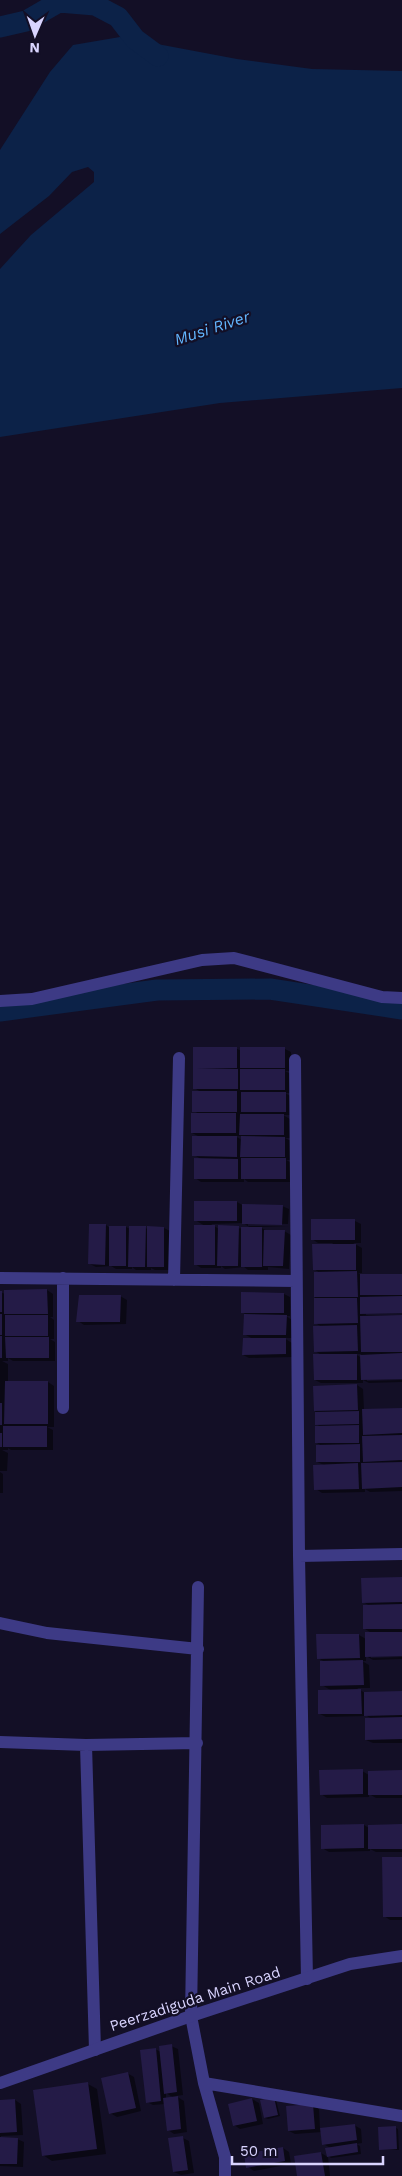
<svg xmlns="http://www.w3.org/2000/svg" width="402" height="2176" font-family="'Work Sans',sans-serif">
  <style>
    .water { fill: #0c2248 }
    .shadow { fill: #0007; fill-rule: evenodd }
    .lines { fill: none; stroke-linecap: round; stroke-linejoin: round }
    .canal { stroke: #0c2248; stroke-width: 21 }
    .building { fill: #241b47 }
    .minor { stroke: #3d3a85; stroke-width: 12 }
    .tertiary { stroke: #3d3a85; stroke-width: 12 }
    .labels { text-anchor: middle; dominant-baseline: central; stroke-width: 4.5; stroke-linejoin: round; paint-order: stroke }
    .street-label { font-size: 15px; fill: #d9d4ff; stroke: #130f26 }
    .water-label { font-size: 16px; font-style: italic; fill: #62b6ff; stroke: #130f26 }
  </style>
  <rect width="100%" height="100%" fill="#130f26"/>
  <path class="water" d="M120 37 237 59 312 69 402 71V388L220 403 0 437V269L31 235 94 182V172L88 167 72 172 49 196 0 234V150L50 72 73 45Z"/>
  <path class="shadow" d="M194 1048 237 1049 242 1051 285 1049 291 1052V1071H285L291 1074V1093H285L292 1097V1115H283L290 1119V1138H285L291 1141V1160H286L292 1163 291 1182H248L244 1179V1182H201L195 1178 201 1159 194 1155 200 1137 192 1133 199 1114 194 1111 201 1092 194 1088ZM235 1136H242V1140Z
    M237 1202 244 1206H282L289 1209 288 1224 248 1223V1226H288L260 1227 267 1231H284L291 1235 289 1269 268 1267V1270H248L244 1267 225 1269 221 1266V1268H201L195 1264 205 1226 195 1220ZM243 1223 251 1228 219 1229 211 1224Z
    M355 1221 361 1224V1243H353L362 1248V1273H358L362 1275H402V1312L366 1313V1315H402V1378L367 1379V1381L402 1380V1382L369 1383 363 1380V1383H321L315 1380 323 1356 315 1351 322 1327 315 1323V1273H320L314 1269 333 1243H318L312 1239ZM355 1354H361L362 1358Z
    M106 1225 110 1228 126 1227 130 1229 164 1228 170 1231V1270H155L151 1268V1270H136L132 1267V1269H116L111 1266 96 1267 90 1264Z
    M47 1290 53 1294V1317H50L54 1320V1339H50L55 1342V1361H13L8 1358V1361H2L8 1364V1383L48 1382 54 1386V1427H47L53 1430V1450H11L8 1448V1450H2L8 1453 7 1471H0V1292L5 1294Z
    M284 1294 290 1297V1316H286L292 1320V1338H284L292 1343V1357L249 1358 243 1355 253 1339 244 1334 248 1316 242 1312Z
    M120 1296 127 1300 126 1324 84 1325 78 1321Z
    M357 1385 363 1389 364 1410 402 1409V1491L370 1492 365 1489V1492L322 1493 316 1489 324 1465 317 1462 322 1446 317 1443 321 1427 316 1424 314 1387Z
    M0 1472 3 1474V1493H0Z
    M402 1579V1655L371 1656V1658L402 1657V1659L373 1660 366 1656V1661H362L369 1665 370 1688H357L365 1693 402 1692V1743H373L366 1740 372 1719 367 1716 326 1717 320 1714 332 1691 322 1685 325 1662 318 1658 317 1636 359 1635 366 1639 373 1634 365 1629 370 1606 363 1602Z
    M362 1771 369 1775 402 1771V1798H376L369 1794V1797L327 1798 321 1794Z
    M364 1825 369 1828 402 1826V1852H376L370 1849V1851L329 1852 322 1848Z
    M402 1858V1920H390L384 1916Z
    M171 2046 178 2049 183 2095 176 2096 184 2101 187 2132 174 2134 168 2130 165 2104 153 2105 147 2102 155 2049 161 2052ZM166 2093 174 2098H166Z
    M127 2073 134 2077 141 2111 117 2117 110 2113Z
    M88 2084 97 2089 106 2154 52 2161 43 2155Z
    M252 2099 259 2103 263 2124 240 2129 234 2125Z
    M15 2100 21 2104 23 2135 1 2136V2138L17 2139 24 2142 23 2167 0 2166V2101Z
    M276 2100 280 2116 268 2119 265 2118 261 2101Z
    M313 2105 319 2109 320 2129 354 2125 361 2129 362 2143 356 2144 360 2146 361 2154 331 2158 328 2156 331 2148 323 2144 322 2132 295 2134 289 2131Z
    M396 2128 398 2129 399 2150 380 2149Z
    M183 2138 189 2141 194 2173 181 2175 174 2172Z
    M283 2148 289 2152 291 2164 254 2171 248 2167Z
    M321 2153 328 2157 330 2176H298Z"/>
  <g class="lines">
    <path class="canal" d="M0 27 26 21 59 2 95 5 118 17 135 39 158 56
      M0 1011 157 990 270 989 402 1009"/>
  </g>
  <path class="building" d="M193 1047H237V1068L197 1069H238V1089H193Z
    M240 1047H285V1068H240Z
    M240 1069H285V1090H240Z
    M192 1091H237V1112H192Z
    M241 1092H286V1112H241Z
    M191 1113H236V1133H191Z
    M240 1114H284V1135H239Z
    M192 1136H237V1157L192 1156Z
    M241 1136 285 1137V1157H240Z
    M194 1158 238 1159V1179H194Z
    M241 1158H286V1179H241Z
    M194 1201H237V1221H194Z
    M242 1204 283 1205 282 1225 242 1224Z
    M311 1219H355V1240H311Z
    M89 1224H106L105 1265 88 1264Z
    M194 1225H215V1265H194Z
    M218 1225 239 1226 238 1266H217Z
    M109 1226H126V1266H109Z
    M129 1226H146L145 1267H128Z
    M147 1226 164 1227V1267H147Z
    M241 1227H262V1267H241Z
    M264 1230H285L283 1266H263Z
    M312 1244H356V1270H313Z
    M357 1271 358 1297H314V1272Z
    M360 1274H402V1295H360Z
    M47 1289 48 1314H4V1290Z
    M0 1291H2V1312H0Z
    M241 1292 284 1293V1313H241Z
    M79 1295H121L120 1322H76Z
    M402 1296V1313L360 1314V1297Z
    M314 1298H357L358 1323 314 1324Z
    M0 1314H2V1335H0Z
    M244 1314 287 1315 286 1335H243Z
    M5 1315H48V1336H5Z
    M402 1315V1352H361L360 1316Z
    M357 1325 358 1351 314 1352 313 1326Z
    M0 1336H2V1358H0Z
    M5 1337H49V1358H6Z
    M243 1338H286V1354L242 1355Z
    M402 1353V1379L361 1380 360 1355Z
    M313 1354H357V1380H314Z
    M5 1381H48V1424H4Z
    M357 1384 358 1410 314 1411 313 1386Z
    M0 1403H2V1425H0Z
    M402 1408V1433L363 1435 362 1409Z
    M359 1411V1424L315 1425V1412Z
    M359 1425V1443H315V1426Z
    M3 1426H47V1447H3Z
    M0 1433H2V1447H0Z
    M402 1435V1460L363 1462 362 1436Z
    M360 1444V1462H316V1445Z
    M402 1462V1487L362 1489 361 1463Z
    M358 1463 359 1489 314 1490 313 1465Z
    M402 1577V1602L362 1603 361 1578Z
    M402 1604V1629H363V1605Z
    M365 1632H402V1656L365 1657Z
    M316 1634H359L360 1658 317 1659Z
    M363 1660 364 1685 320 1686V1661Z
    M361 1689 362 1714H318V1690Z
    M402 1691V1715L364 1716V1692Z
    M402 1717V1739L365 1740V1718Z
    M363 1769V1794L320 1795 319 1770Z
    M402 1770V1795H368V1771Z
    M364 1824V1848L321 1849V1825Z
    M402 1824V1849H368V1825Z
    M382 1857H402V1917H383Z
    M172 2044 177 2092 164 2094 159 2046Z
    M156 2048 161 2101 146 2103 140 2050Z
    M128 2072 136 2108 109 2114 101 2078Z
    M88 2082 97 2149 42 2156 33 2090Z
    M178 2096 181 2129 167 2131 163 2098Z
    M274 2097 278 2115 264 2118 260 2100Z
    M252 2098 257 2121 233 2126 228 2104Z
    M15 2099 17 2132 0 2133V2100Z
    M313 2104 315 2129 288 2131 286 2106Z
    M355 2124 357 2140 322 2145 320 2128Z
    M396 2126 397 2149 379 2150 378 2127Z
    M183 2136 188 2170 173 2172 168 2138Z
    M0 2137 18 2138 17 2164H0Z
    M357 2143 358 2152 327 2157 325 2148Z
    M283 2147 285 2161 246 2168 244 2154Z
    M321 2152 325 2176H297L294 2156Z"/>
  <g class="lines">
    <path class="minor" d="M0 1001 32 999 202 960 234 958 382 997 402 998
      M295 1060 299 1556 307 1979
      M0 1278 296 1281
      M63 1278V1408
      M174 1280 179 1058
      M299 1556 402 1554
      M198 1587 191 2016 204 2083 225 2157V2176
      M0 1623 47 1633 198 1649
      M0 1742 86 1745 197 1743
      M86 1745 95 2050
      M204 2083 402 2116"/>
    <path class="tertiary" d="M0 2083 191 2016 350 1964 402 1956"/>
  </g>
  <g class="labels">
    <g class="street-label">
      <text transform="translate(195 1999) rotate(-18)">Peerzadiguda Main Road</text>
    </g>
    <g class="water-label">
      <text transform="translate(212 328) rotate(-18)">Musi River</text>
    </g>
  </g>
  <g transform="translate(35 35) rotate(182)" stroke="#130f26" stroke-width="4" paint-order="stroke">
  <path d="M0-4L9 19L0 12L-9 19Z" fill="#d9d4ff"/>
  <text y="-8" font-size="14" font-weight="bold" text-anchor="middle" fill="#d9d4ff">N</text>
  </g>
  <path d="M232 2156v8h151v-8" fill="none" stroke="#d9d4ff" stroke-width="2.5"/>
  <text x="240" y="2156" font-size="15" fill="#d9d4ff" stroke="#130f26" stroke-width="4" paint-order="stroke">50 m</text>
</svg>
